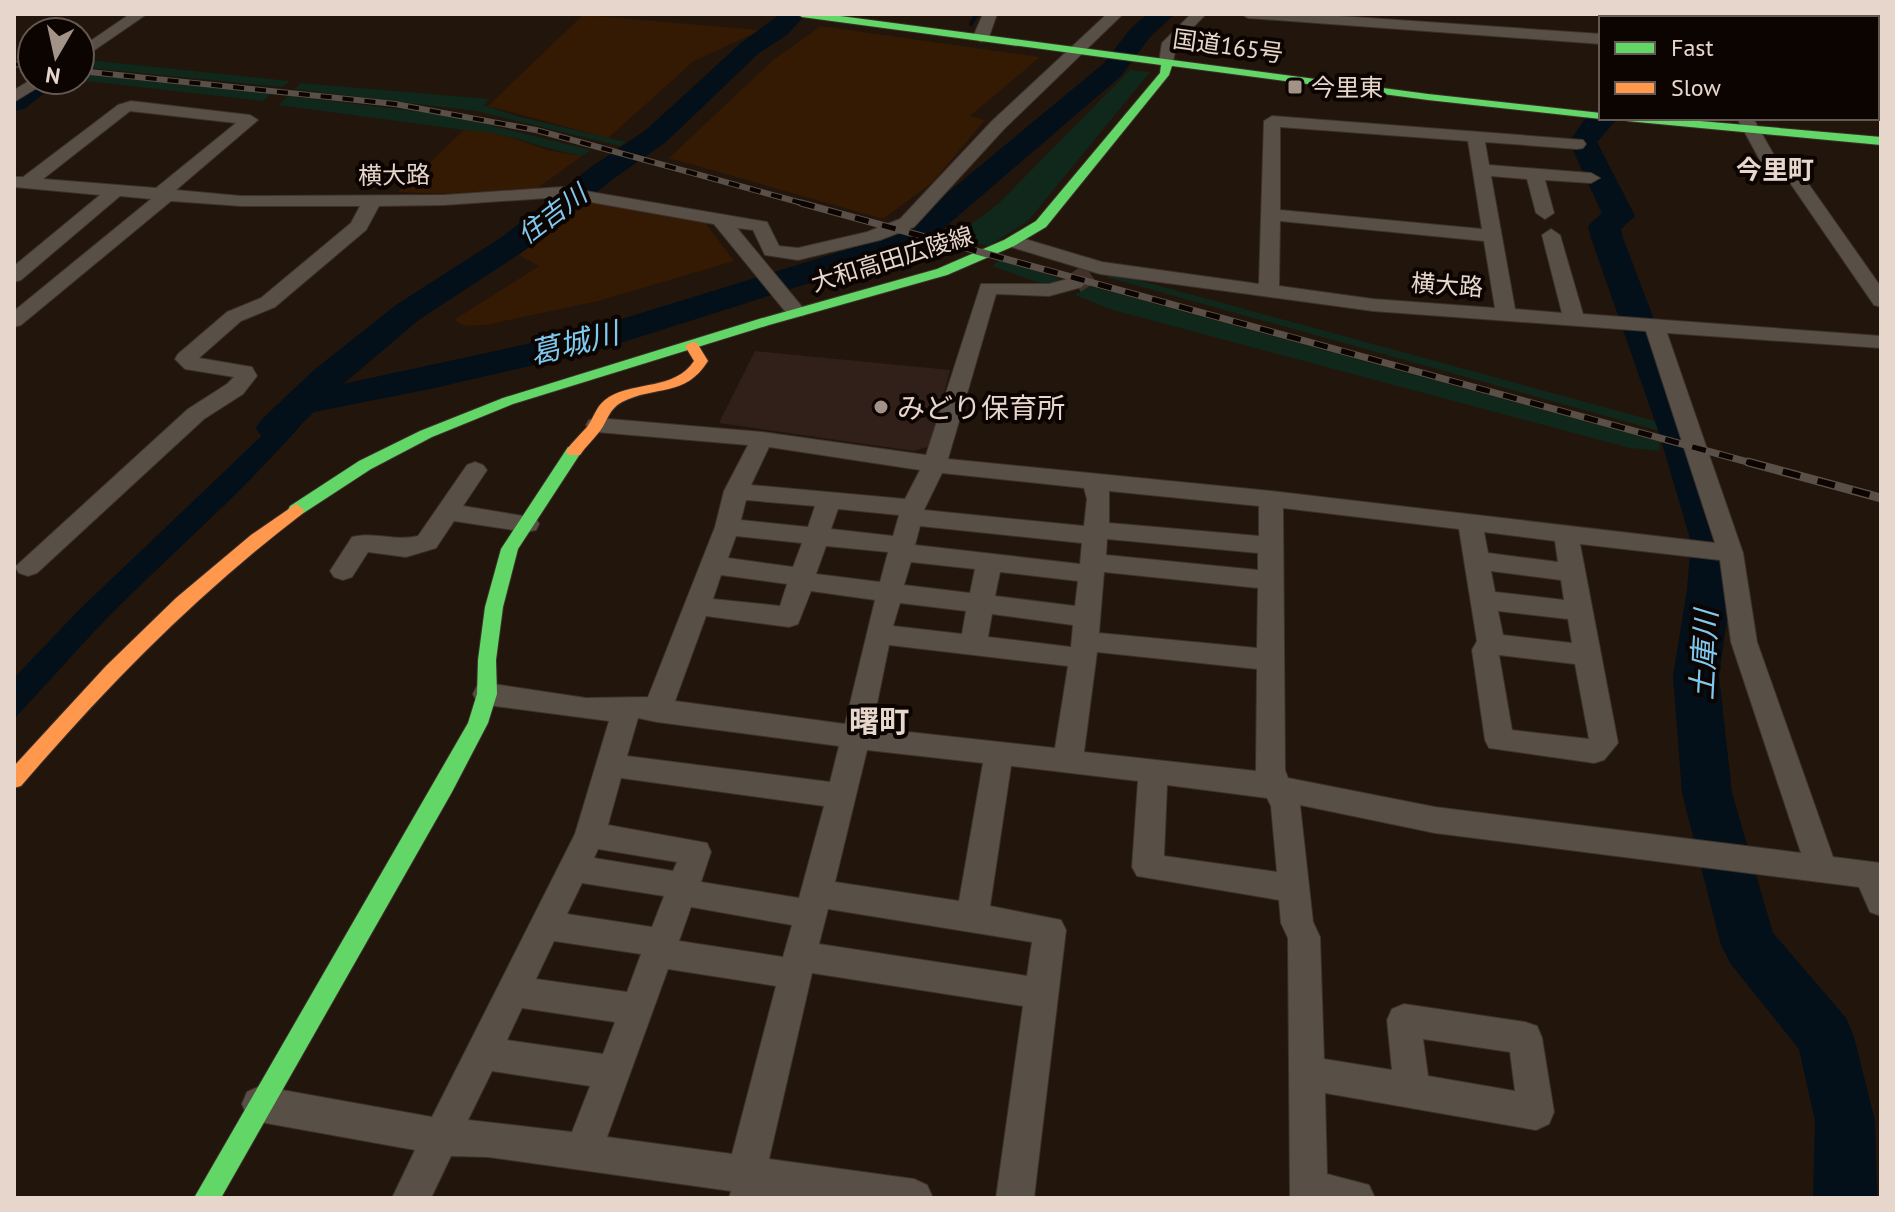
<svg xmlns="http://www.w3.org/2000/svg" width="1895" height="1212" font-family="'PT Sans','Noto Sans JP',sans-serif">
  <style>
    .built { fill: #341903 }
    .education { fill: #302019 }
    .green { fill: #0f281b }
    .water { fill: #030f19 }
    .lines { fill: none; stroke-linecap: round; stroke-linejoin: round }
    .stream { stroke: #030f19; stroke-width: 4 }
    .river { fill: #030f19; fill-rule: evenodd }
    .street-tunnel { stroke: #403228; stroke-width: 21; stroke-dasharray: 21 10; stroke-linecap: butt }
    .street-casing { stroke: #3c312b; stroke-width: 2 }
    .fast-casing { stroke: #3c312b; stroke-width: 2 }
    .slow-casing { stroke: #3c312b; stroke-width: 2 }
    .street { fill: #584f47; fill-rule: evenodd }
    .fast { fill: #63d668; fill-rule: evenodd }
    .slow { fill: #ff974d; fill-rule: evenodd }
    .rail-far2-casing { stroke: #5a5048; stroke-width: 6 }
    .rail-far1-casing { stroke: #5a5048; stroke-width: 7 }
    .rail-casing { stroke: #5a5048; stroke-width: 9 }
    .rail-far2 { stroke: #0c0401; stroke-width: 4; stroke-dasharray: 11; stroke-linecap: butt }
    .rail-far1 { stroke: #0c0401; stroke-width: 5; stroke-dasharray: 14; stroke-linecap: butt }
    .rail { stroke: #0c0401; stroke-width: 6; stroke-dasharray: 18; stroke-linecap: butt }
    .poi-dot { fill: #a29288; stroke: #0c0401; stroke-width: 3 }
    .labels { text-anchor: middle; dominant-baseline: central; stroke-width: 8; stroke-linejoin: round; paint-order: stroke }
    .far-street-label { font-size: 24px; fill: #e7d6cb; stroke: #0c0401 }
    .far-poi-label { font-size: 24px; fill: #e7d6cb; stroke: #0c0401; text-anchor: start }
    .far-neighbourhood-label { font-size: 26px; font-weight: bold; fill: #e7d6cb; stroke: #0c0401 }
    .far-water-label { font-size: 26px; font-style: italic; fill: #7fc9f1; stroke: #0c0401 }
    .poi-label { font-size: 28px; fill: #e7d6cb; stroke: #0c0401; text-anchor: start }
    .water-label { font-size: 30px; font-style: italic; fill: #7fc9f1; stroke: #0c0401 }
    .neighbourhood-label { font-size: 30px; font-weight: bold; fill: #e7d6cb; stroke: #0c0401 }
  </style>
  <rect width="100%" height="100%" fill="#22150b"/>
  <path class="built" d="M583 15 761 30 694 61 608 138 488 106Z
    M821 26 1040 57 970 116 985 120 933 182 883 219 669 158 773 60Z
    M464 130 493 131 547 150 582 156 538 188 440 194 398 192Z
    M588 201 704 221 734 261 598 301 486 325 464 326 454 320 539 266 517 254Z"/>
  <path class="education" d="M755 351 950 370 930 446 914 451 719 423Z"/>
  <path class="green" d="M88 60 290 81 282 87 80 67Z
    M1130 70 1150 72 1027 222 988 246 953 238 999 203Z
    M80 74 271 94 263 101 78 80Z
    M301 83 489 99 484 105 516 116 626 142 620 146 476 111 294 89Z
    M288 96 447 115 591 150 582 156C542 149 505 131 464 130L278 105Z
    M1000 260 1061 279 1045 285 992 266Z
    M1112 273 1666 424 1667 433 1106 277Z
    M1089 286 1660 442 1659 451 1630 448 1113 310 1075 295Z"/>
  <path class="water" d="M314 386 331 388C269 469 190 536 118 607 82 643 49 682 14 719V678L79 610Z"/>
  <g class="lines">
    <path class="stream" d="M971 24 977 14"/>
    <path class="river" d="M780 14H806L787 35 759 53 666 142 613 179 524 251 420 319 343 384 573 334 885 238 922 214 1103 64 1132 27 1148 14H1175L1150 37 1121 76 944 228 907 252 595 351 430 389 314 412 289 436 275 440 261 436 256 428 261 420 314 370 396 305 502 237 591 167 646 130 741 43Z
      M32 79 62 80 24 109 14 111V91Z
      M1601 110V118H1618L1597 142 1635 216 1621 229 1623 238 1697 433 1733 542 1731 590 1719 676 1732 793 1773 933 1846 1018 1854 1037 1875 1121 1877 1198H1813L1815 1121 1799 1049 1730 963 1721 945 1682 793 1673 676 1687 590 1691 542 1659 433 1591 238 1588 226 1602 213 1569 142 1587 116Z"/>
    <path class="street-tunnel" d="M1075 283 1090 273"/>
    <g class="street-casing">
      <path id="street" d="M130 14H147L80 60V48Z
        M983 14H997L989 37 981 42 973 37Z
        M1107 14H1123L1004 129 914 227 880 240 798 260 765 255 753 230 737 228 803 308 806 312 803 316H789L714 224 562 197 444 205 379 206 366 230 275 307 241 321 199 358 252 367 257 376 243 394 204 419 37 573 28 576 19 573 15 567 188 409 227 384 234 377 185 369 175 359 178 354 227 312 261 298 351 223 360 206H241L171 201 21 325 14 327V311L151 199 120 196 21 280 14 282V266L100 195 14 187V177H23L118 105 131 101 250 115 258 120 176 190 241 196 444 195 562 187 767 222 779 246 798 248 867 232 900 219 992 121ZM130 111 236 123 156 188 43 179Z
        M1191 14H1206L1177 44 1172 65H1162L1159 62 1162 43Z
        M1241 14H1310L1601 34V44L1248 18Z
        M1699 14H1713L1714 18H1700Z
        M1832 14H1881V21L1877 18H1837Z
        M1877 53H1881V63H1877Z
        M32 79 50 80 14 102V90Z
        M1272 116 1583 140 1586 144 1583 148 1577 149 1485 142 1489 165 1591 173 1600 178 1591 183 1545 180 1554 213 1545 219 1536 213 1527 179 1491 176 1515 309 1562 313 1542 235 1551 229 1560 235 1583 314 1881 336V348L1667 333 1743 553 1757 642 1833 857 1881 863V916L1870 912 1859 887 1435 833 1300 805 1313 922 1320 937 1324 1059 1392 1070 1387 1020 1392 1009 1404 1004 1525 1022 1537 1026 1542 1038 1554 1112 1549 1124 1536 1130 1325 1093 1327 1174 1369 1185 1375 1198H1290L1288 938 1281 923 1279 900 1137 876 1132 867 1138 781 1011 766 990 906 1061 920 1066 930 1034 1198H996L1023 1006 812 973 769 1159 914 1179 927 1185 933 1198H729L731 1191 488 1157 451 1156 431 1198H392L415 1150 260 1122 247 1116 242 1104 247 1092 260 1086 432 1117 575 834 609 721 487 705 477 702 473 694 477 686 487 683 586 698 648 697 715 527 724 491 748 445 597 432 589 430 586 425 589 420 597 418 762 432 926 455 981 284H1049L1075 277 1082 279 1085 283 1082 287 1049 296 996 294 948 459 1271 491 1715 543 1646 331 1373 311 1100 274 1008 246 1005 242 1015 236 1102 262 1259 284 1264 121ZM1280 127 1468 141 1482 229 1280 210ZM1280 221 1484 241 1495 308 1373 299 1279 286ZM769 447 920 470 905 499 751 485ZM942 473 1084 488 1087 499 1084 526 924 510ZM1109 491 1259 506V536L1109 523ZM746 500 815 506 808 527 741 520ZM1283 508 1459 529 1477 641 1472 650 1485 740 1489 748 1594 763 1604 760 1618 743 1580 544 1720 560 1731 642 1801 853 1435 807 1288 778 1285 770ZM838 509 899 515 893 536 831 529ZM920 526 1082 543 1080 564 915 545ZM1484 532 1555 541 1558 562 1488 553ZM736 536 802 543 793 567 728 558ZM1107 539 1258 553V570L1106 555ZM826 546 888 552 880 582 816 574ZM911 562 975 569 970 593 904 585ZM1491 571 1561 580 1564 600 1495 592ZM1000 572 1078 581 1075 606 995 596ZM1104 572 1258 588 1257 648 1099 633ZM721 575 787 584 780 606 713 599ZM811 591 875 600 845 724 675 701 706 616 789 627 798 624ZM900 603 966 611 962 634 893 626ZM1498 611 1568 619 1572 643 1503 635ZM992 614 1073 625 1071 647 988 637ZM889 645 1068 666 1055 748 872 728ZM1097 652 1257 669 1256 771 1084 752ZM1499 655 1575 664 1589 739 1512 730ZM638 718 657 722 839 746 830 782 627 756ZM867 750 983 763 959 901 835 882ZM621 778 824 806 799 898 701 882 711 852 707 843 608 825ZM1167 785 1267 798 1271 806 1277 872 1164 856ZM598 849 677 862 673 871 594 858ZM582 883 664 896 652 927 567 914ZM691 907 792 925 783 957 679 941ZM828 909 1032 942 1027 976 819 944ZM554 941 641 954 627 992 536 979ZM668 969 776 986 732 1154 607 1137ZM522 1008 615 1022 603 1054 507 1040ZM1423 1039 1510 1052 1515 1091 1428 1076ZM492 1071 590 1086 572 1132 468 1120Z
        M1737 118H1753L1775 157 1798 169 1881 287V307L1874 305 1786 177 1762 164Z
        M475 462 483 465 487 470 463 506 536 518 539 524 536 530 527 532 454 521 436 548 406 557 368 552 352 577 343 580 334 577 330 571 352 537C374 531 396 542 418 536L467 465Z"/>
    </g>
    <g class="fast-casing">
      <path id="fast" d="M797 14H825L1428 94 1601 113V118H1605L1601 119 1428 100 1172 66 1169 75 1046 227 1014 246 947 275 769 325 513 404 432 437 371 469 302 514H290L288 510 290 506 359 461 420 431 503 398 759 319 937 269 1004 240 1036 221 1160 73 1161 65 802 17Z
        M1621 118H1665L1881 137V145L1627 121Z
        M574 446 582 451 518 549 503 607 496 660 497 694 488 723 452 792 221 1198H194L468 723 477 694 478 660 485 607 501 549 568 447Z"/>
    </g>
    <g class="slow-casing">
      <path id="slow" d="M692 342 697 343 708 361C685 398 655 385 622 402 609 409 608 420 600 431 594 439 586 446 580 455H568L566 451C572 442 580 435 587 427 595 416 596 405 609 397 636 381 675 390 694 361L685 346Z
        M296 504 304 510 302 514C197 594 107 686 21 786L14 788V766L106 666 176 598 251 535Z"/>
    </g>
    <use href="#street" class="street"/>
    <use href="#fast" class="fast"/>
    <use href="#slow" class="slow"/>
    <g class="rail-far2-casing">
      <path id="rail-far2" d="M14 64 32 66
        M80 71 395 104 536 130 809 205"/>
    </g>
    <g class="rail-far1-casing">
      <path id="rail-far1" d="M801 203 1755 464"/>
    </g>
    <g class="rail-casing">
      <path id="rail" d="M1748 462 1881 498"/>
    </g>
    <use href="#rail-far2" class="rail-far2"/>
    <use href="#rail-far1" class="rail-far1"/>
    <use href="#rail" class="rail"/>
  </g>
  <g class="poi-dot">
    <rect x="1287" y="79" width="16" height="16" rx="4"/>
    <circle cx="881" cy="407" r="8"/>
  </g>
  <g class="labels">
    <g class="far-street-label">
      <text transform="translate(1228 46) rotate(8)">国道165号</text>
      <text transform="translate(394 175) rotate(-1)">横大路</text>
      <text transform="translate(892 259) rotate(-17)">大和高田広陵線</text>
      <text transform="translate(1447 285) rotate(4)">横大路</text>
    </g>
    <g class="far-poi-label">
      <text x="1311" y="87">今里東</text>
    </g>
    <g class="far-neighbourhood-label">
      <text x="1775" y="169">今里町</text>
    </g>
    <g class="far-water-label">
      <text transform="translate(552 214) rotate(-37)">住吉川</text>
    </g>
    <g class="poi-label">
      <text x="897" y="407">みどり保育所</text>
    </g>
    <g class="water-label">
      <text transform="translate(574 342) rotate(-14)">葛城川</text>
      <text transform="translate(1703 655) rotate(-87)">土庫川</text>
    </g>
    <g class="neighbourhood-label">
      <text x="879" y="720">曙町</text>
    </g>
  </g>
  <rect width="1895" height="1212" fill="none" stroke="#e7d6cb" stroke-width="32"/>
  <rect x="1599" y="16" width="280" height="104" fill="#0c0401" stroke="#645852" stroke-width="2"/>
  <rect x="1615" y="42" width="40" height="12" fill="#63d668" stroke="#645852" stroke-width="2"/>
  <text x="1671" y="56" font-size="24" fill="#e7d6cb">Fast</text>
  <rect x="1615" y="82" width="40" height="12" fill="#ff974d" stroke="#645852" stroke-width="2"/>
  <text x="1671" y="96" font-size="24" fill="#e7d6cb">Slow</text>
  <g transform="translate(56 56) rotate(189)"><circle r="38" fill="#0c0401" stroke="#645852" stroke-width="2"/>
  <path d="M0-6L14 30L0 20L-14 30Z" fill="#a29288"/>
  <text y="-12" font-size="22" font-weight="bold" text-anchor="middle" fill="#e7d6cb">N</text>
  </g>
</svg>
